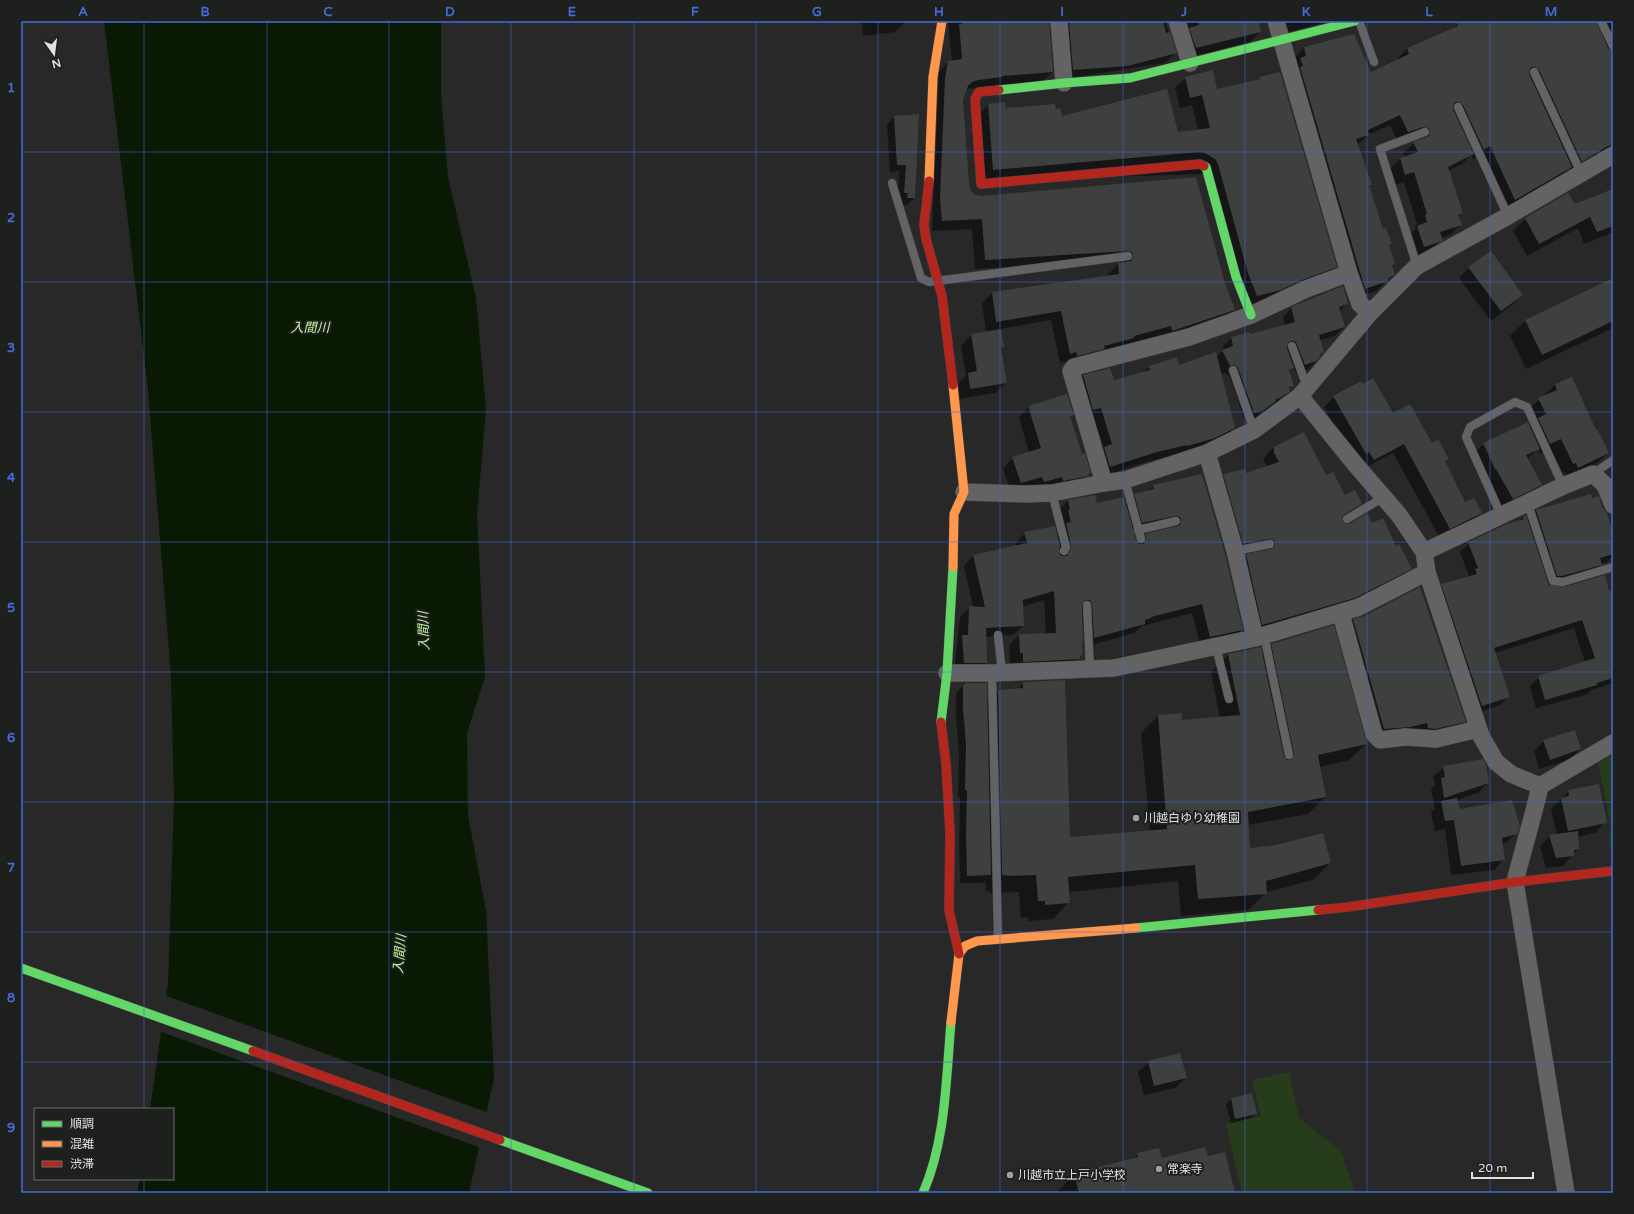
<svg xmlns="http://www.w3.org/2000/svg" width="1634" height="1214" font-family="'Varela Round','Noto Sans JP',sans-serif">
  <style>
    .green { fill: #273c1a }
    .water { fill: #0a1904 }
    .pier { fill: #282828 }
    .shadow { fill: #0007; fill-rule: evenodd }
    .building { fill: #3e3f3f }
    .lines { fill: none; stroke-linecap: round; stroke-linejoin: round }
    .lane-casing { stroke: #424342; stroke-width: 9 }
    .street-casing { stroke: #424342; stroke-width: 18 }
    .fast-casing { stroke: #424342; stroke-width: 10 }
    .slow-casing { stroke: #424342; stroke-width: 10 }
    .jam-casing { stroke: #424342; stroke-width: 10 }
    .lane { stroke: #626362; stroke-width: 8 }
    .street { stroke: #626362; stroke-width: 17 }
    .fast { stroke: #63d668; stroke-width: 9 }
    .slow { stroke: #ff974d; stroke-width: 9 }
    .jam { stroke: #b3261e; stroke-width: 9 }
    .grid { fill: none; stroke: #446bda; stroke-width: 1; stroke-opacity: 0.55 }
    .poi-dot { fill: #a0a0a0; stroke: #1e201e; stroke-width: 1.5 }
    .labels { text-anchor: middle; dominant-baseline: central; stroke-width: 4; stroke-linejoin: round; paint-order: stroke }
    .poi-label { font-size: 12px; fill: #e0e1e0; stroke: #1e201e; text-anchor: start }
    .water-label { font-size: 13px; font-style: italic; fill: #c1f6a2; stroke: #1e201e }
    .neatline { fill: none; stroke: #446bda; stroke-width: 1.5 }
    .grid-label { font-size: 13px; text-anchor: middle; font-weight: bold; fill: #446bda }
  </style>
  <rect width="100%" height="100%" fill="#282828"/>
  <path class="green" d="M1613 753V846L1608 847 1611 826 1598 762Z
    M1289 1072 1299 1118 1341 1151 1355 1193H1242L1226 1124 1261 1116 1252 1080Z"/>
  <path class="water" d="M104 21H441V95L448 177 476 298 486 410 477 514 485 677 467 733 468 815 486 911 494 1078 469 1193H137L140 1179H173V1109H150L168 984 174 801 171 676 148 390Z"/>
  <path class="pier" d="M164 995 489 1113 481 1148 159 1031Z"/>
  <path class="shadow" d="M862 21H904V23L895 32 863 36Z
    M948 21H1048L1052 72 1042 82 967 89 962 100 968 185 970 192 976 196 1223 281 1234 310 1224 320 1126 345 1123 347 1067 365 1066 362 1060 363 1051 320 1000 329 1003 347 1000 349 1006 383 995 393 960 399 958 384 966 376 961 346 971 335 986 333 982 303 992 293 1109 277 1108 274 1118 264 1124 263 1117 260 975 269 972 229 932 231 939 72 949 61H952Z
    M1048 21H1257L1260 32 1250 42 1186 58 1169 21H1167L1166 24 1175 53 1165 63 1063 79 1054 22Z
    M1284 21H1331L1287 32Z
    M1465 21H1613V151L1571 171 1570 168 1561 177 1505 210 1479 156 1473 159 1471 155 1462 164 1448 171 1462 213 1458 217 1460 225 1450 235 1441 238V240L1431 251 1414 256 1408 237 1416 228 1415 226 1417 224 1404 182 1395 185 1390 169 1400 159 1405 157 1403 153 1414 143 1420 140 1418 137 1398 142 1390 125 1368 135 1357 145 1371 184 1369 186 1382 230 1391 244 1388 246 1394 264 1392 266 1394 273 1376 291 1355 298 1294 58 1304 48 1370 74 1398 61 1397 59 1407 49 1453 29 1458 24Z
    M1260 77 1336 267 1325 277 1270 300 1247 306 1208 174 983 180 978 115 988 105 1005 109 1055 110 1062 117 1177 133 1198 130 1192 105 1180 108 1175 88 1186 78 1216 90 1257 81Z
    M918 115 914 198 907 205H901L898 199 899 171 890 172 887 124 894 117Z
    M1613 190V232L1584 244 1578 228 1527 256 1513 231 1525 219 1568 194 1574 206Z
    M1469 268 1522 295 1512 305 1491 321 1459 278Z
    M1613 282V328L1526 369 1510 336 1526 320Z
    M1347 304 1339 311 1344 327 1335 336 1320 340 1323 351 1316 361 1307 370 1296 373 1294 367 1289 372 1293 385 1288 391 1280 400 1254 419 1245 421 1230 377 1226 373 1220 374 1234 428 1224 438 1177 455V454L1146 462 1100 477 1073 386 1083 376 1110 369 1113 381 1143 373 1149 367H1179L1216 357 1224 350 1223 347 1231 338 1250 335 1285 326 1283 317 1291 308Z
    M1571 378 1595 432 1608 453 1597 463 1568 478 1565 472 1563 473 1550 449 1540 454 1538 449 1527 459 1541 485 1530 495 1503 508 1473 454 1484 444 1529 428 1535 423 1529 409 1555 385Z
    M1334 397 1393 414 1431 444 1448 458 1444 462 1465 504 1481 513 1471 523 1440 538 1393 453 1363 469 1355 463 1324 407Z
    M1029 407 1073 415 1069 418 1081 455 1090 473 1077 486 1011 493 1003 468 1013 458 1029 453 1019 417Z
    M1304 433 1326 476 1345 496 1361 503 1351 513 1341 519 1342 523 1347 526 1372 524 1396 547 1410 569 1400 578 1344 607 1253 635 1237 565 1247 555 1265 552 1259 548 1234 553 1214 485 1224 475H1245L1267 467 1263 459 1272 449Z
    M1202 475 1242 630 1232 640 1201 647 1192 613 1142 626 1134 633 1085 647 1083 626H1082V655L1069 669 1013 671V663H1010L1009 645 1019 635 1046 634 1044 600 1022 607 1023 626 1013 635 985 637 986 663 976 672H954L960 617 970 607H973L964 566 973 556 1016 546 1015 543 1025 533 1056 534 1060 530 1058 511 1068 501 1094 496 1097 504 1125 505 1135 495 1147 492 1154 486ZM1165 525 1170 527 1171 529 1146 535 1137 543 1133 533ZM1059 546 1062 558 1058 554Z
    M1590 495 1613 537V556L1607 562 1601 564 1591 575 1550 587 1608 592 1613 591V683L1591 690 1588 694 1536 708 1530 686 1539 677 1585 662 1574 628 1495 653 1509 696 1500 705 1473 714 1433 593 1442 585 1469 576 1460 552 1469 543 1519 521 1523 517 1527 521 1536 511Z
    M1353 620 1465 721 1454 732 1373 739 1343 630Z
    M1272 644 1366 744 1349 760 1319 767 1325 797 1308 814 1248 825 1250 849 1330 863 1313 880 1266 892 1249 910 1181 916 1178 881 1069 892V902L1053 919 1029 921 1028 917 1021 918 1019 892 990 893V891H986L985 880 983 883H960L959 842 960 797H958L959 752 956 716V693L965 684 986 703 998 691 1017 690 1024 683 1069 839 1150 831 1141 733 1158 716 1181 721 1220 718 1211 672 1228 655 1260 648 1262 655Z
    M1544 741 1580 749 1570 759 1539 769 1534 751Z
    M1444 767 1488 783 1478 793 1457 800 1460 811 1517 833 1506 843 1502 845 1503 860 1494 870 1451 875 1445 829 1435 831 1431 812 1435 809 1431 789 1435 785 1433 777Z
    M1569 791 1605 822 1595 833 1577 837 1578 849 1563 866 1546 868 1540 846 1550 836 1557 835 1551 809Z
    M1149 1062 1186 1078 1175 1088 1144 1095 1138 1072Z
    M1251 1095 1256 1114 1251 1118 1231 1123 1226 1104 1231 1099Z
    M1138 1154 1161 1159 1207 1157 1234 1193H1056L1075 1174 1133 1159Z"/>
  <path class="building" d="M962 21H1049L1053 72 1002 76V77L978 80 972 82 968 86 963 100 969 185 971 191 976 195 982 196 1196 177 1224 280 1235 310 1172 331 1171 326 1134 336V338L1104 346 1105 349 1077 356 1076 352 1070 354 1061 311 996 322 992 292 1119 274 1118 263 1131 261 1133 256 1132 252 1127 251 985 260 982 219 942 221 940 199 945 78 948 61 962 59 959 24H962Z
    M1069 21H1163L1166 33 1170 32 1177 53 1128 66 1073 70Z
    M1198 21H1258L1261 32 1196 48 1189 28 1199 25Z
    M1456 21H1596L1608 48 1613 51V145L1608 146 1582 162 1539 70 1535 67H1531L1529 71V74L1572 167 1515 200 1490 146 1484 150 1463 105 1459 102H1455L1453 106V109L1474 154 1448 167 1463 213 1458 215 1462 225 1440 232 1443 241 1424 247 1417 226 1427 222 1425 215 1427 214 1414 172 1405 175 1400 158 1418 152 1413 142 1429 136 1430 130 1428 128 1423 127 1408 132 1400 115 1368 130 1369 135 1356 139 1372 185H1369L1383 229 1386 228 1392 244 1389 245 1395 264 1392 265 1395 274 1388 278V281L1365 289 1300 67 1303 66 1300 58 1306 56 1304 47 1354 34 1371 72 1409 54 1407 48 1458 26Z
    M1213 70 1217 89 1260 79 1259 77 1280 72 1337 267 1302 280 1281 290 1257 296 1248 273 1218 164 1215 159 1205 153 1199 152 993 170 988 104 1005 102 1006 108 1055 104 1056 109 1060 108 1062 116 1167 89 1178 132 1210 128 1202 95 1190 98 1185 77Z
    M919 114 915 198H907L908 193H904L906 165H897L894 116Z
    M1613 189V226L1597 232 1590 217 1539 244 1525 218 1568 193 1575 204Z
    M1491 251 1523 295 1501 311 1468 267Z
    M1613 278V321L1542 355 1525 320Z
    M1343 286 1348 304 1339 307 1345 327 1319 335 1324 352 1320 354V356L1316 361 1305 365 1296 342 1293 341 1288 342 1287 348 1294 368 1289 370 1294 386 1289 387 1290 391 1280 398 1276 399V401L1264 410 1254 413 1238 368 1234 365 1230 366 1222 350 1233 346 1231 337 1250 332 1251 334 1295 322 1291 307Z
    M1001 329 1004 347 1001 348 1007 383 970 389 968 373 977 371 971 334Z
    M1216 352 1235 428 1215 438 1187 446V445L1157 452 1110 467 1104 447 1112 444 1101 408 1093 410 1083 375 1110 368 1114 380 1150 370 1149 366 1177 357 1179 365Z
    M1572 377 1596 430 1597 429 1609 453 1578 468 1576 463 1573 464 1561 439 1550 444 1538 418 1546 414 1538 398 1557 390 1555 384Z
    M1373 378 1393 413 1410 404 1432 443 1438 439 1449 459 1445 461 1465 502 1474 498 1482 513 1450 529 1404 444 1374 460 1369 452 1366 454 1333 396 1361 381 1363 384Z
    M1067 394 1074 415 1070 416 1082 454 1085 453 1091 473 1088 474 1089 476 1063 481 1062 477 1044 482 1042 477 1021 483 1012 457 1041 448 1028 406Z
    M1528 422 1540 449 1526 455 1542 485 1513 499 1496 469H1495L1483 443Z
    M1304 432 1326 475 1333 472 1345 495 1355 490 1362 504 1344 515 1342 519 1343 522 1347 524H1349L1367 513 1372 523 1383 518 1396 546 1399 544 1412 569 1355 598 1262 625 1246 554 1271 549 1275 546V543L1274 540 1269 539 1243 544 1223 474 1245 469 1246 473 1279 462 1274 453V447Z
    M1202 474 1225 554 1243 630 1210 637 1202 604 1151 617V618L1145 620V624L1094 638 1092 604 1090 600H1086L1084 601 1082 605 1083 641 1082 642 1083 655 1080 656V659L1023 662V653H1020L1019 634 1056 633 1054 591 1023 600 1024 626 986 628 987 663H964L962 635H968L969 606 985 607 973 555 1027 543 1024 532 1055 526 1060 546 1059 554 1062 556H1067L1071 546 1066 523 1071 522 1068 510H1070L1068 500 1095 495 1097 503 1124 497 1136 540 1139 544H1143L1146 540 1145 534 1177 526 1180 525 1181 520 1180 517 1175 516 1142 523 1134 494 1154 489 1153 485Z
    M1591 494 1592 498 1599 496 1602 507 1607 513 1613 534V554L1600 558 1602 565 1562 576H1557L1536 510Z
    M1526 515 1549 585 1565 587 1605 575 1609 591 1613 590V678L1597 683V685L1545 700 1538 676 1595 658 1582 620 1494 648 1510 697 1482 706 1441 584 1477 574 1475 569 1478 568 1468 542 1507 524 1524 519 1523 516Z
    M1420 587 1466 722 1435 729 1428 728 1427 723 1411 727 1384 729 1353 619 1364 616Z
    M1334 625 1367 744 1318 755 1326 797 1248 812 1250 848 1276 845 1323 833 1331 863 1266 881 1267 894 1198 899 1195 865 1068 877 1070 903 1045 905V901H1038L1036 875 1007 876V875H1002L998 690 1023 688V682L1065 680 1070 837 1167 829 1158 715 1182 713V720L1240 715 1228 654 1261 647 1284 756 1287 760 1292 759 1294 754 1271 644Z
    M965 683H987L991 875 967 876 966 834 967 790H965L966 744 963 708V685H965Z
    M1575 730 1581 749 1550 760 1543 740Z
    M1483 759 1486 764 1489 783 1444 798 1441 778 1445 777 1443 766Z
    M1599 784 1607 823 1568 831 1561 798 1569 796 1568 790Z
    M1457 798 1460 809 1512 800 1520 826 1517 834 1502 838 1505 860 1461 866 1454 820 1445 821 1441 801Z
    M1578 831 1579 849 1574 850V856L1556 858 1549 835Z
    M1180 1053 1187 1078 1154 1086 1148 1061Z
    M1252 1093 1257 1114 1235 1119 1231 1098Z
    M1205 1147 1208 1156 1225 1152 1235 1193H1079L1074 1173 1138 1157 1137 1153 1159 1148 1162 1158Z"/>
  <g class="lines">
    <g class="lane-casing">
      <path id="lane" d="M1359 21 1374 62
        M1601 21 1613 46
        M1534 72 1581 173
        M1458 107 1508 216
        M892 183 921 278 929 282 1128 256
        M1417 266 1380 149 1425 132
        M1292 346 1307 387
        M1233 370 1254 430
        M1593 474 1613 460
        M1125 480 1141 539
        M1052 493 1066 547 1064 551
        M1528 504 1553 581 1563 582 1613 567
        M1501 515 1466 437 1470 427 1515 402 1527 407 1563 486
        M1347 519 1384 497
        M1138 530 1176 521
        M1235 551 1270 544
        M1087 605 1090 669
        M998 635 1002 673
        M1264 635 1289 755
        M1216 647 1229 699
        M992 673 998 938"/>
    </g>
    <g class="street-casing">
      <path id="street" d="M1059 21 1064 83
        M1177 21 1190 63
        M1370 313 1417 266 1508 216 1613 155
        M1300 396 1355 464 1399 515 1424 552 1427 572 1481 736 1496 762 1511 774 1540 786
        M1207 453 1235 551 1255 638 1359 607 1427 572
        M1104 483 1071 371 1074 367 1189 337 1251 315 1306 289 1349 273
        M964 492 1027 494 1052 493 1104 483 1125 480 1207 453 1254 430 1300 396 1370 313 1360 304 1349 273 1276 21
        M1424 552 1563 486 1593 474 1605 485 1613 505
        M1341 614 1374 734 1380 740 1405 737 1436 739 1478 729
        M947 673H992L1114 668 1255 638
        M1566 1193 1515 882C1523 849 1533 818 1540 786L1613 743"/>
    </g>
    <g class="fast-casing">
      <path id="fast" d="M999 90 1064 83 1130 78 1355 21
        M1204 166 1206 167 1236 277 1251 315
        M941 722 947 673 953 567
        M1136 928 1318 910
        M21 968 253 1051
        M500 1140 648 1193
        M923 1193C946 1140 946 1079 951 1022"/>
    </g>
    <g class="slow-casing">
      <path id="slow" d="M929 181 933 77 942 21
        M953 385 964 492 954 514 953 567
        M951 1022 959 954 965 946 977 941 1136 928"/>
    </g>
    <g class="jam-casing">
      <path id="jam" d="M999 90 979 92 975 99 981 184 1200 164 1204 166
        M929 181 924 225 926 239 942 296 953 385
        M941 722 946 764 950 834 949 910 959 954
        M1318 910 1348 907 1515 882 1613 871
        M253 1051 500 1140"/>
    </g>
    <use href="#lane" class="lane"/>
    <use href="#street" class="street"/>
    <use href="#fast" class="fast"/>
    <use href="#slow" class="slow"/>
    <use href="#jam" class="jam"/>
  </g>
  <path class="grid" d="M144 21V1109M267 21V1193M389 21V1193M511 21V1193M634 21V1193M756 21V1193M878 21V1193M1000 21V1193M1123 21V1193M1245 21V1193M1367 21V1193M1490 21V1193M21 152H1613M21 282H1613M21 412H1613M21 542H1613M21 672H1613M21 802H1613M21 932H1613M21 1062H1613M144 1179V1193"/>
  <g class="poi-dot">
    <circle cx="1136" cy="818" r="4"/>
    <circle cx="1159" cy="1169" r="4"/>
    <circle cx="1010" cy="1175" r="4"/>
  </g>
  <g class="labels">
    <g class="poi-label">
      <text x="1144" y="818">川越白ゆり幼稚園</text>
      <text x="1167" y="1169">常楽寺</text>
      <text x="1018" y="1175">川越市立上戸小学校</text>
    </g>
    <g class="water-label">
      <text x="310" y="328">入間川</text>
      <text transform="translate(424 631) rotate(-92)">入間川</text>
      <text transform="translate(400 954) rotate(-85)">入間川</text>
    </g>
  </g>
  <rect width="1634" height="1214" fill="none" stroke="#1e201e" stroke-width="44"/>
  <rect x="34" y="1108" width="140" height="72" fill="#1e201e" stroke="#6c6d6c"/>
  <rect x="42" y="1121" width="20" height="6" fill="#63d668" stroke="#6c6d6c"/>
  <text x="70" y="1128" font-size="12" fill="#e0e1e0">順調</text>
  <rect x="42" y="1141" width="20" height="6" fill="#ff974d" stroke="#6c6d6c"/>
  <text x="70" y="1148" font-size="12" fill="#e0e1e0">混雑</text>
  <rect x="42" y="1161" width="20" height="6" fill="#b3261e" stroke="#6c6d6c"/>
  <text x="70" y="1168" font-size="12" fill="#e0e1e0">渋滞</text>
  <g transform="translate(54 54) rotate(166)" stroke="#1e201e" stroke-width="3" paint-order="stroke">
  <path d="M0-3L7 15L0 10L-7 15Z" fill="#e0e1e0"/>
  <text y="-6" font-size="11" font-weight="bold" text-anchor="middle" fill="#e0e1e0">N</text>
  </g>
  <path d="M1472 1172v6h61v-6" fill="none" stroke="#e0e1e0" stroke-width="2"/>
  <text x="1478" y="1172" font-size="12" fill="#e0e1e0" stroke="#1e201e" stroke-width="3" paint-order="stroke">20 m</text>
  <rect x="22" y="22" width="1590" height="1170" class="neatline"/>
  <g class="grid-label">
    <text x="83" y="16">A</text>
    <text x="205" y="16">B</text>
    <text x="328" y="16">C</text>
    <text x="450" y="16">D</text>
    <text x="572" y="16">E</text>
    <text x="695" y="16">F</text>
    <text x="817" y="16">G</text>
    <text x="939" y="16">H</text>
    <text x="1062" y="16">I</text>
    <text x="1184" y="16">J</text>
    <text x="1306" y="16">K</text>
    <text x="1429" y="16">L</text>
    <text x="1551" y="16">M</text>
    <text x="11" y="92">1</text>
    <text x="11" y="222">2</text>
    <text x="11" y="352">3</text>
    <text x="11" y="482">4</text>
    <text x="11" y="612">5</text>
    <text x="11" y="742">6</text>
    <text x="11" y="872">7</text>
    <text x="11" y="1002">8</text>
    <text x="11" y="1132">9</text>
  </g>
</svg>
